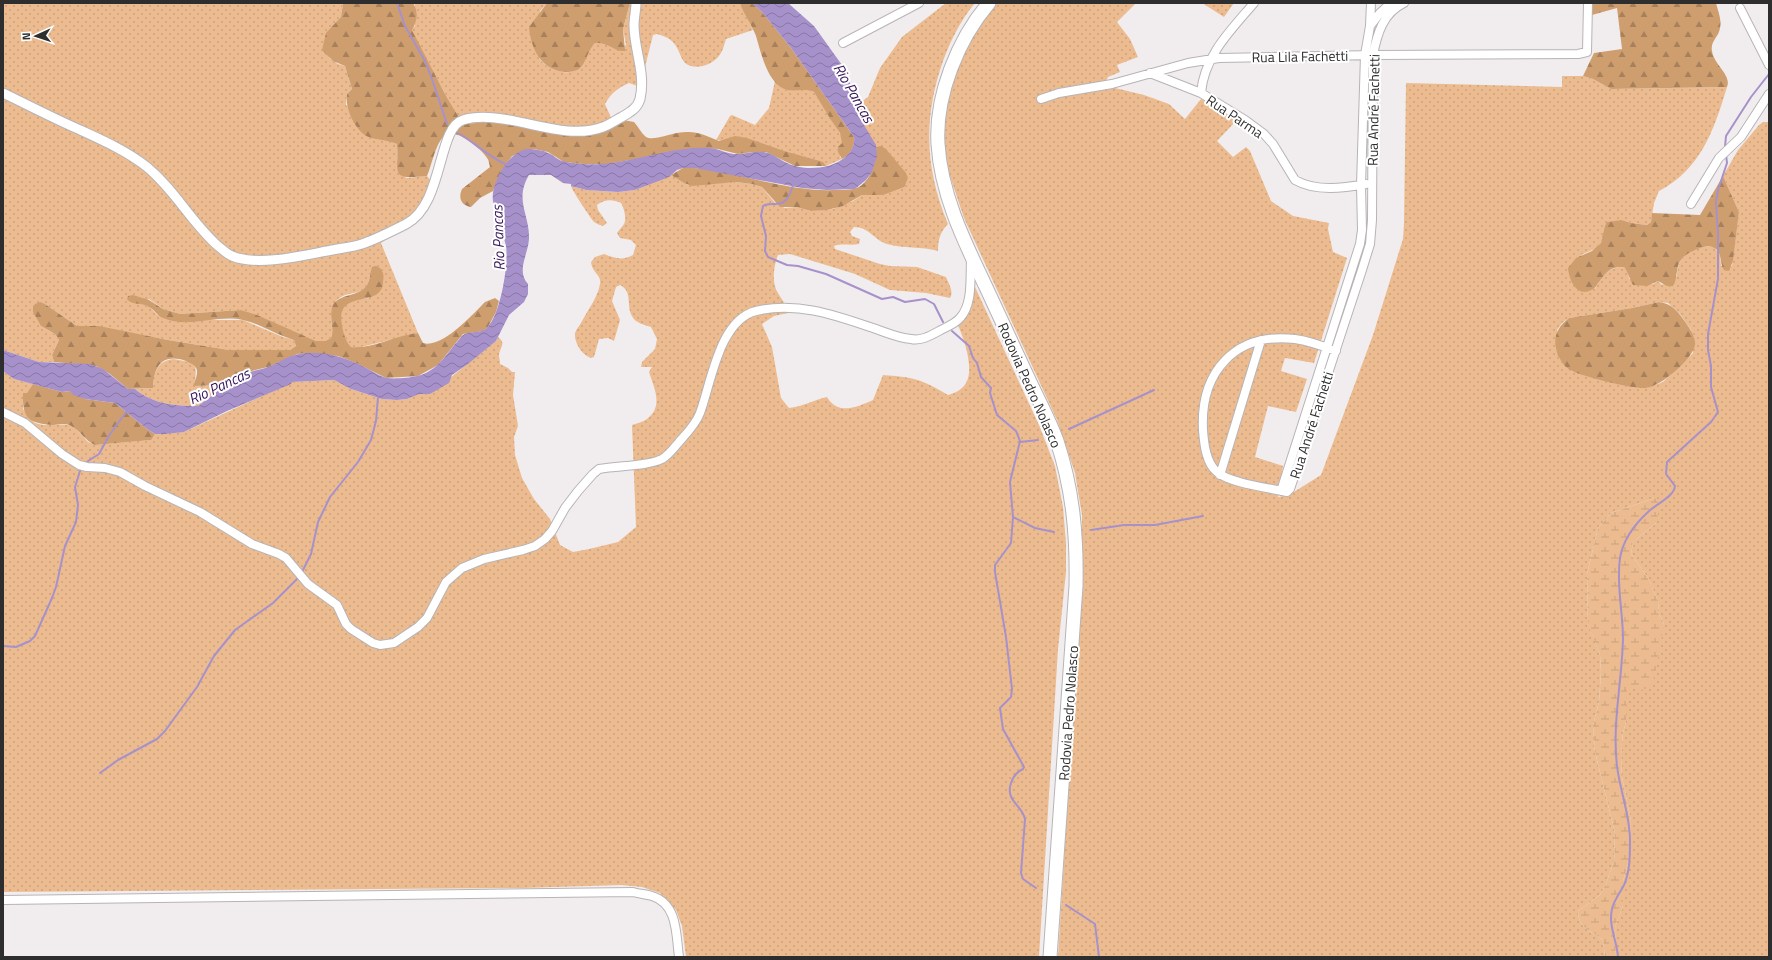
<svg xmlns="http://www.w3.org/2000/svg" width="1772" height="960" font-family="'Titillium Web',sans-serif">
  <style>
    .grass { fill: url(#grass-dots); fill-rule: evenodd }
    .forest { fill: url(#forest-firs) }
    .wetland { fill: url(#wetland-marsh) }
    .water { fill: url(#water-waves) }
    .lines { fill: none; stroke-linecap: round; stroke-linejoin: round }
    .stream { stroke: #a791cb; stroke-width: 2 }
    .minor-casing { stroke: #b8b4b5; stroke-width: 10 }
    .tertiary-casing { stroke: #b8b4b5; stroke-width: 11 }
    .trunk-casing { stroke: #b8b4b5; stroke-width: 15 }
    .minor { stroke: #fff; stroke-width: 8 }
    .tertiary { stroke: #fff; stroke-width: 9 }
    .trunk { stroke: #fff; stroke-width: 13 }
    .labels { text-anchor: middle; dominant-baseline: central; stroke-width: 4; stroke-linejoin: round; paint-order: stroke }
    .street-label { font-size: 14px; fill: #2f2e2e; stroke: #fff }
    .water-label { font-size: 15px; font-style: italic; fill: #361459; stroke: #fff }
  </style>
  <defs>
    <pattern id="grass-dots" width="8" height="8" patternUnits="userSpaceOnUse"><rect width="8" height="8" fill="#ecbc90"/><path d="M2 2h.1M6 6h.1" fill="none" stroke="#cba27c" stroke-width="1.8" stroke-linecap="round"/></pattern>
    <pattern id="forest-firs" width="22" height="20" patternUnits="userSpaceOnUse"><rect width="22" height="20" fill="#cf9e6f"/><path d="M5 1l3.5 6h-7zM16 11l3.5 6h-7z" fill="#a8815c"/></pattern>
    <pattern id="wetland-marsh" width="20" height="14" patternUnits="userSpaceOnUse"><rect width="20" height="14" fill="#ecbc90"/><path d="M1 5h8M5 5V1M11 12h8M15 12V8" fill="none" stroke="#cba27c"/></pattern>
    <pattern id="water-waves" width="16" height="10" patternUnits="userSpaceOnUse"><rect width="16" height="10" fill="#a791cb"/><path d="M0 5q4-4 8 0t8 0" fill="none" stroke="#8877a5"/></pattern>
  </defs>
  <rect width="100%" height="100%" fill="#f1edee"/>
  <path class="grass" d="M3 3H343L341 17 334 25 329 58 338 64 345 66 352 89 347 94 346 105 392 142 397 144V160L406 178 427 176 434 184 416 218 381 243 418 333 357 348 351 347C344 339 335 315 345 305 351 300 362 299 369 298L370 273C368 300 350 288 337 300 326 311 335 326 331 338L325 341H316L241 310 180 314 163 309 149 299 141 304 149 306 157 315 212 320H243L283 337 294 340 296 346 290 350H229L168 340 99 327 77 326 45 304 41 326 55 334 59 340 52 355 54 362H39L3 350Z
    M413 3H547L540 11 539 58C544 65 550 68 559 71 584 78 582 55 595 43H606L615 49 626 45 623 29 630 3H740L753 30 726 39C724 45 723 51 719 56 712 65 695 71 685 63 682 60 681 56 679 52 675 41 668 37 657 34L653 35 640 87 629 83C618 88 611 93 605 104L613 122 591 128 479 123 463 124 445 94 411 30 415 26V5Z
    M946 3H975C960 21 951 40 943 61 923 118 925 169 948 224 940 232 938 240 938 251 921 246 904 249 887 244 874 240 869 227 854 227L850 232 852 236 860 239 859 244C850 246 843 243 834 246L835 249 880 264 890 266 917 267 946 277C949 284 954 292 950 298L926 293 890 290 855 274 790 254 778 255C774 265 771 283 778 293 782 300 786 304 788 313L774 316 762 324 772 347 781 398 789 408C802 407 814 400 827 397 838 416 857 407 873 400L883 375C912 377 922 379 948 395 955 393 962 390 966 383 975 368 963 335 956 321L970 301 975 287 1039 425 1055 466 1063 507 1066 543V572L1058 649 1039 957H686L682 926 676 910 660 893 642 887 621 885 523 888 3 892V371L14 379 33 384 23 401V409L35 423 43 425H69L75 428 88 442 95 445 150 440 155 434 184 432 292 382 334 380 351 389 382 399 397 400 407 399 419 394H430L496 341 498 337C506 343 501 346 499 354 499 357 500 361 500 364L508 368 512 372H515L513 395 518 426 514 437 515 455 522 478 534 499 550 519 560 545 573 552 589 549 618 542 636 527 632 425C637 423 643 422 647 419 664 406 654 388 649 372L652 367H641L642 362 655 349 657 339 651 327C645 325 635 323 632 316 626 306 633 291 620 285L616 287 612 301 620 320 614 341 608 338 599 339 594 357 591 358C582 355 574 343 575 333 576 330 579 326 581 323 587 311 598 297 600 284 602 275 592 273 591 262L595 257 604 254C614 258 623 261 633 255L636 245 631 240 620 238 617 233C619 230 622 227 624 224 627 219 624 208 621 203 613 199 604 199 597 205L598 210 607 223 603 226C600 225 597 224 594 222 592 220 571 189 571 186L586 190 618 192 635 190 671 175 688 185 736 182 752 184 762 187 776 204 785 208 796 207 811 211 833 209 853 201 862 195 867 194 899 165C891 158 888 146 876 147L858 115 856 104 861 102 868 97 880 68 902 37Z
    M994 3H1136L1117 22 1130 39 1138 57 1117 65 1120 72 1108 77 1105 83 1107 86 1144 95 1169 104 1185 119 1201 99 1237 120 1217 141 1233 157 1246 147 1250 151 1271 201 1293 216 1329 223 1328 229 1333 252 1347 258 1314 363 1285 358 1281 371 1307 379 1296 412 1268 406 1255 457 1283 466 1278 497 1289 495 1321 475 1373 335 1403 239 1404 223 1406 83 1562 87V76H1583L1593 79 1611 89 1727 87C1714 130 1701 169 1659 191L1654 203 1651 222 1647 225 1631 223 1622 220 1603 238 1601 243 1597 248 1581 255 1595 289C1601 276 1609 266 1624 267L1628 271 1629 279 1653 284 1658 281 1662 285 1677 276C1677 255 1693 244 1714 247L1720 255 1721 266H1732L1739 212 1723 176 1738 150 1759 125 1763 122H1769V957H1616L1615 927 1623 906V881L1630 857 1631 821 1622 777 1621 754 1623 733 1626 722V687L1664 624 1658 612 1659 603 1648 578 1631 554 1633 542 1656 523 1655 498 1611 513 1598 528 1587 574 1588 623 1600 655 1601 672 1599 702 1593 725 1595 752 1615 833 1614 861 1606 884 1600 895 1578 911C1579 929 1590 930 1603 940L1605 957H1058L1082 570V515L1075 473 1057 420 964 218 948 170 945 147V124L946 100 951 79 973 29ZM1659 302 1668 303 1680 314 1691 330 1693 353 1663 382 1647 388 1617 384 1571 371 1557 330 1562 323 1569 318 1632 308Z
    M1202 3H1234L1224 17Z
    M775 81C790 99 799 84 814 92 818 98 842 134 842 138 843 144 841 151 840 157L842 159 826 166 817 160 729 138 724 141 716 140 730 116 732 115 755 125 769 108Z
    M173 359C197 363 198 363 194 386L222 385 214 394 198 406C175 406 153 404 135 389L153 388C154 373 157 361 173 359Z"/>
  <path class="forest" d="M343 3H413C419 12 417 22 412 30L445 94 463 124 503 121 564 131 623 120 634 122C638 126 641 133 646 137 653 141 669 134 677 133 697 130 701 134 719 141L735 136 747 138 784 151 817 160 823 162 826 166H795L766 152H753L738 154 718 149 701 148 607 164H584L564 162 548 152 534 149 512 156 501 172 493 191 480 198 471 207C461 205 458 198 462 189L490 167C489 164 489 160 487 158 482 149 454 126 444 136 435 145 432 164 427 176 389 180 399 174 397 144 374 135 366 145 352 119 348 110 346 104 347 94L352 89 345 66 333 61 322 50 326 33 341 17Z
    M547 3H630L623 29 625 51C613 52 610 42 595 43 588 50 587 60 581 67 576 72 570 72 564 72 540 69 531 48 529 27Z
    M740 3H752L762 12 791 48 854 137C855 147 851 154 842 159L838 152V147L842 143 840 133 831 120 814 92C804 87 795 93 784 89 767 81 761 53 756 36 752 25 744 15 740 3Z
    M1590 3H1716C1718 11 1722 20 1720 28 1719 37 1710 41 1712 51 1714 65 1732 75 1727 87L1611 89 1593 79 1583 76 1594 53 1622 49 1617 8 1592 15Z
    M881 146 886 149 906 173 908 178 904 187 883 195H862L843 206 827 210 811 211 796 207H780L762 187 752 184 736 182 692 186 684 183 671 175 683 168H694C742 173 788 192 836 190 841 190 848 190 854 189 870 185 877 161 876 147Z
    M1723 176 1739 212 1733 261 1729 271 1724 270C1720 264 1722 256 1717 250 1712 245 1706 246 1700 248 1687 253 1679 257 1677 271 1676 277 1676 281 1673 286H1667L1658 281 1647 286 1633 285C1629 279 1629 273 1624 267 1611 266 1606 272 1599 282 1597 284 1596 288 1593 289 1577 299 1569 280 1568 268L1576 258 1592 251 1601 243 1605 226 1607 222 1622 220 1631 223 1647 225 1651 222 1652 213 1700 215Z
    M375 266 380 268C384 273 384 276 383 282 382 310 335 287 342 325 343 333 346 341 351 347 374 349 396 335 418 333L423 343C442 349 473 314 485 302L495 298 499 301 496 312 488 327 483 331 463 334 438 365 418 376 386 378 356 363 338 356 311 353 297 354 268 367 243 373 230 380 225 385 193 386C195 381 199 372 196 368 194 364 189 363 186 361 162 353 154 366 153 388L128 389 110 374 96 366 54 362 52 355 59 340 55 334 41 326 33 312V307L35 304 40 302 45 304 77 326H99L168 340 229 350H290L296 346 294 340C276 335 261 324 243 320 216 314 190 329 163 318 157 316 155 310 149 307 142 302 132 306 127 299L128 296 133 295 149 300 163 309 180 314 241 310 257 315 316 341H325L331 338C335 327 328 316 333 305 340 293 360 297 367 285 370 280 370 273 372 267Z
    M1659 302C1673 304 1678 312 1686 323 1690 329 1696 338 1695 345 1693 359 1660 387 1646 388 1632 389 1585 377 1572 371 1565 368 1561 361 1558 355 1552 339 1556 328 1569 318L1632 308Z
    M33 384 62 392 70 391 85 399 115 403 147 429 155 434 151 440 95 445C85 441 81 431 71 426 66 423 59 425 53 425 29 423 22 419 23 393H27Z"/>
  <path class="wetland" d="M1655 498 1660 505 1656 523 1633 542 1631 554 1648 578 1659 603 1658 612 1664 624 1655 675 1650 687C1641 692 1636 689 1627 688L1626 722 1623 733 1621 754 1622 777 1631 821 1630 857 1623 881V906L1615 927 1616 957H1605L1603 940C1590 930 1579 929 1578 911L1600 895 1606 884 1614 861 1615 833 1595 752 1593 725 1599 702 1601 672 1600 655 1588 624 1587 574 1598 528 1611 513Z"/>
  <path class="water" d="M752 3H788L814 26 842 65 855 95 858 115 876 145 877 156 872 172 866 180 855 189 827 190 802 188 694 168H683L677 170 669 177 635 190 618 192 586 190 571 186V184L563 183 551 175H529C514 200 530 215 529 239 528 255 516 271 528 284V294L524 302 509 315 496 341 468 364 452 375 449 383 430 394H419L407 399 397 400 382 399 351 389 334 380 292 382 291 384 227 411 184 432 165 434H155L147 429 115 403 85 399 73 395 70 391 62 392 14 379 3 371V350L39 362 90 364 103 369 128 389H135C153 404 175 406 198 406L214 394 222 385H225C237 371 252 373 268 367 278 363 287 356 299 354 321 350 345 357 364 367 371 370 380 377 387 378 395 379 409 378 417 376 434 373 445 357 455 344 458 342 460 337 463 335 469 331 478 333 484 330 500 321 509 263 506 246 503 231 495 216 493 201 490 184 509 150 528 149 534 149 543 150 548 153 554 155 557 160 563 161 569 163 577 163 584 164 625 167 670 145 710 148 720 149 729 155 739 154 749 153 758 150 768 153 775 155 780 160 787 163 798 169 816 169 828 166 842 162 856 152 854 137L791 48 762 12Z"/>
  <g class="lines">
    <path class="stream" d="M397 3 405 26 425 61 432 79 447 124
      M458 133C475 143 489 157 507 165
      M1725 147 1726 136 1751 97 1769 74
      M793 185C789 197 787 205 772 204 768 204 766 204 763 206L761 216 766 236 765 251 768 257 787 265 798 266 826 274 882 299 893 297 905 302 925 299 934 304 943 322
      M952 331 969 346 973 358 977 363 981 377 991 388 990 393 997 415 1016 431 1020 441 1010 482 1013 517 1011 543 995 565V572L1006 637 1012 689 1011 697 1000 708 1003 729 1024 767 1023 769C1016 772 1013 777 1011 783 1005 801 1022 805 1025 819L1021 873 1023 879 1036 888
      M1069 429 1154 390
      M1020 442 1038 440
      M88 461 99 454 110 434 127 411
      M1013 517 1035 528 1054 532
      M1091 530 1124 525H1155L1203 516
      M303 570 311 554 318 522 330 497 358 462 371 440 376 421 378 397
      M3 646 16 647 30 641 35 636 52 598 56 587 65 546 76 522 78 505 75 487 80 471
      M100 773 118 760 157 739 165 731 197 687 214 656 235 630 273 603 298 578
      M1066 905 1095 924 1099 957
      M1618 957C1617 941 1608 925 1612 909 1614 900 1620 893 1624 885 1630 872 1630 855 1630 840 1630 815 1620 791 1617 766 1612 724 1622 681 1623 639 1623 612 1616 584 1620 558 1623 540 1635 524 1648 512 1656 504 1674 497 1675 486L1666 474 1667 462 1711 422 1718 412 1711 387V366L1708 350V334L1718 279V235L1716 202 1718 190 1727 163 1726 154"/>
    <g class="minor-casing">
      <path id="minor" d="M1740 8 1769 65
        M1370 26 1371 3
        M843 43 919 3
        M1150 73 1201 93 1245 120 1264 134 1273 144 1295 180C1316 192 1344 188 1366 184
        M1201 93C1204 56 1231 30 1254 3
        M1041 99 1059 93 1112 84 1188 63 1219 58 1373 55 1578 54 1587 52 1588 3
        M1691 204 1719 158 1741 137 1769 94
        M1336 351C1323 346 1309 341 1295 339 1235 332 1200 372 1203 430 1204 444 1206 463 1217 472 1229 483 1270 488 1287 492L1290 489 1362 270 1370 244 1372 220 1373 55C1377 34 1383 13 1404 3
        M3 412 25 423 62 454 79 465 87 467 105 468 120 472 145 486 200 512 252 544 279 554 286 558 308 584 337 605 346 624 351 629 373 643 380 645 394 643 418 627 427 618 446 582 462 568 484 559 523 550 535 546 545 539 552 531 565 508 578 491 593 474 599 469C618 465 645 467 662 459 669 455 674 448 679 442 687 433 696 424 700 413 711 384 719 320 756 311 796 301 835 315 873 328 885 332 898 338 911 339 921 341 930 336 939 331 946 327 955 324 960 318 973 304 970 278 971 260
        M1220 475 1261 340
        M1281 491 1360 244 1362 230 1361 185 1365 55 1370 26 1380 13 1391 3
        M3 900 633 892C639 894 646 894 652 896 678 904 676 935 679 957"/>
    </g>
    <g class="tertiary-casing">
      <path id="tertiary" d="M3 93C28 105 53 118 78 129 102 140 127 151 147 167 175 190 191 222 218 246 222 249 227 254 232 256 258 267 305 255 332 250 342 248 353 247 362 244 377 239 392 231 406 224 444 204 437 128 463 120 476 116 490 117 503 119 534 123 572 139 603 127 609 125 616 120 622 117 630 112 637 109 640 99 646 73 634 50 634 25 634 18 636 10 636 3"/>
    </g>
    <g class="trunk-casing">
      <path id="trunk" d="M989 3C958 39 935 96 938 144 941 194 964 241 985 285 1000 317 1015 350 1030 382 1039 401 1050 421 1057 441 1073 490 1077 535 1076 586L1050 957"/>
    </g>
    <use href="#minor" class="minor"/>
    <use href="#tertiary" class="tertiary"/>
    <use href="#trunk" class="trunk"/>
  </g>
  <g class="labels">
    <g class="street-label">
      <text transform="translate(1300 56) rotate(-1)">Rua Lila Fachetti</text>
      <text transform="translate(1373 110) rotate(-89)">Rua André Fachetti</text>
      <text transform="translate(1235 116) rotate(34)">Rua Parma</text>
      <text transform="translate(1030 385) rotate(66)">Rodovia Pedro Nolasco</text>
      <text transform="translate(1311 425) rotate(-72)">Rua André Fachetti</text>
      <text transform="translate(1068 713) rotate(-86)">Rodovia Pedro Nolasco</text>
    </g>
    <g class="water-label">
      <text transform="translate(854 93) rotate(60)">Rio Pancas</text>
      <text transform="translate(498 238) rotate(-92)">Rio Pancas</text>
      <text transform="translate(219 386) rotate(-25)">Rio Pancas</text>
    </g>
  </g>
  <rect width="1772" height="960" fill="none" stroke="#2f2e2e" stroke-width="8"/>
  <g transform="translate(36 36) rotate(267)" stroke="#ffffff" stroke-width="3" paint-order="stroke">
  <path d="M0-3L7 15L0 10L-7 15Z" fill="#2f2e2e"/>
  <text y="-6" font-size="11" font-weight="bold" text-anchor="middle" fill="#2f2e2e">N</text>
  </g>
</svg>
